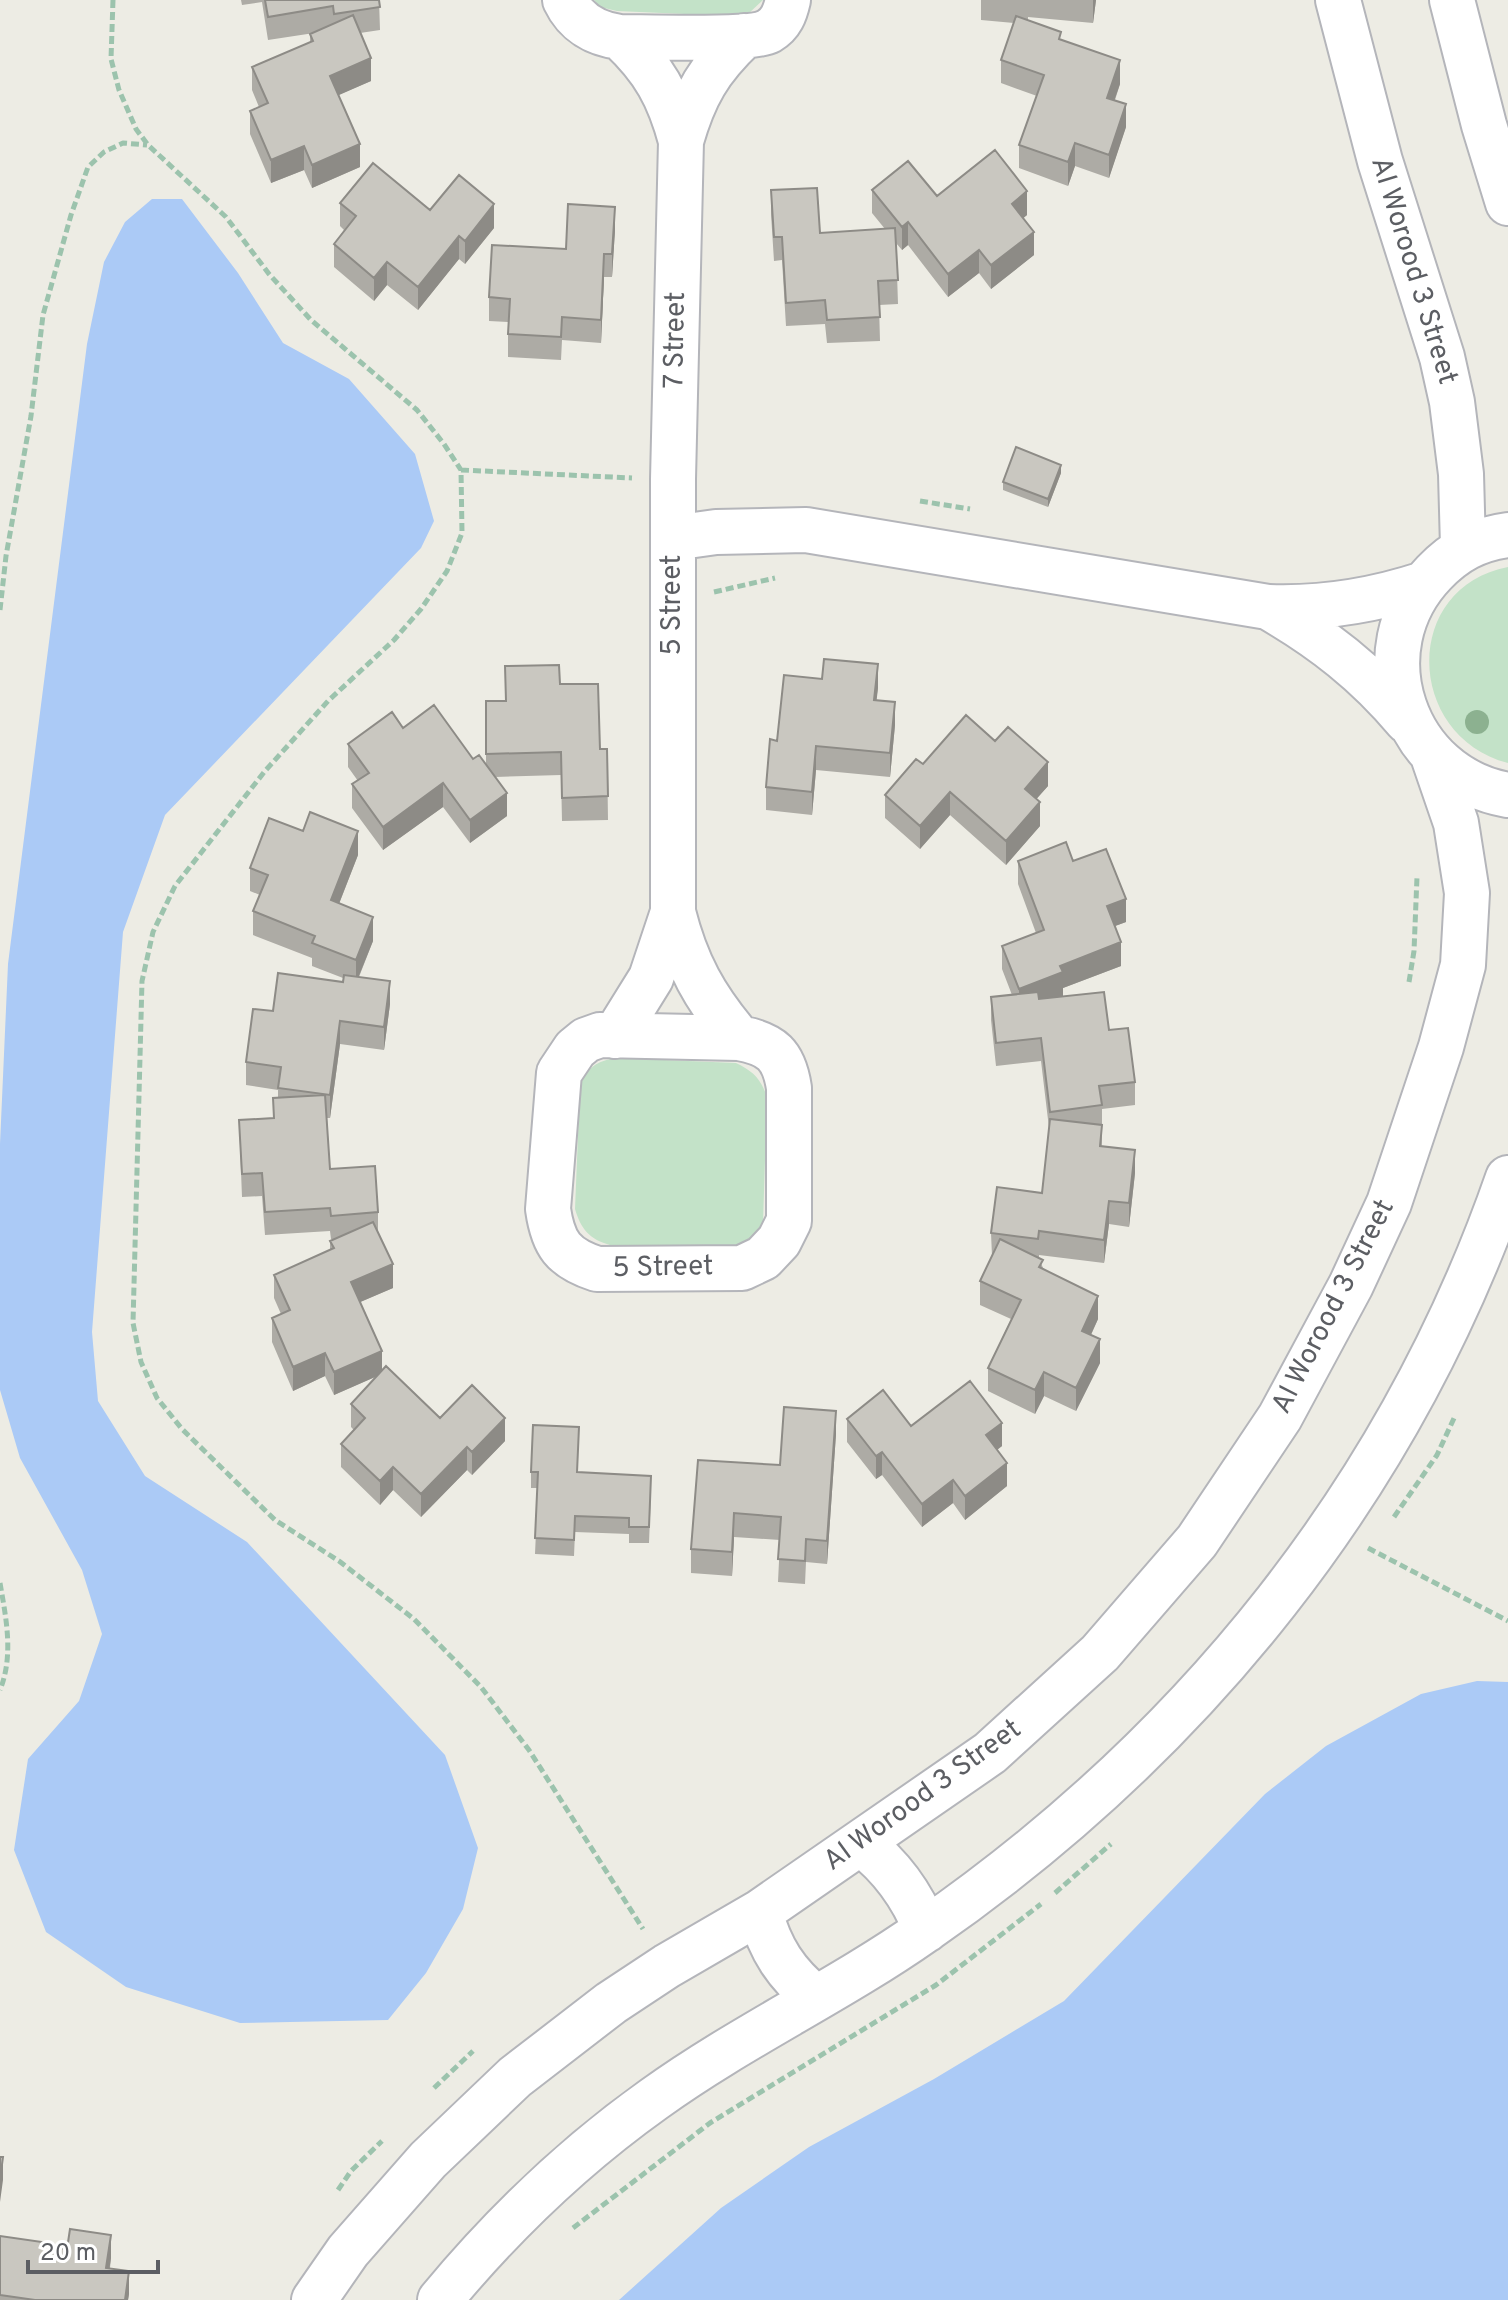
<svg xmlns="http://www.w3.org/2000/svg" width="1508" height="2300" font-family="Overpass,sans-serif">
  <style>
    .green { fill: #c3e2c8 }
    .water { fill: #abcaf6 }
    .lines { fill: none; stroke-linecap: round; stroke-linejoin: round }
    .minor-casing { stroke: #b4b5ba; stroke-width: 48 }
    .path { stroke: #9cc3ad; stroke-width: 5; stroke-dasharray: 8 4; stroke-linecap: butt }
    .minor { stroke: #fff; stroke-width: 44 }
    .tree { fill: #8cb190 }
    .wall { fill: #adaba5 }
    .shaded-wall { fill: #8d8b86 }
    .building { fill: #c9c7c0; stroke: #8d8b86; stroke-width: 2 }
    .labels { text-anchor: middle; dominant-baseline: central; stroke-width: 7; stroke-linejoin: round; paint-order: stroke }
    .street-label { font-size: 28px; fill: #5c5e63; stroke: #fff }
  </style>
  <rect width="100%" height="100%" fill="#edece4"/>
  <path class="green" d="M594 0H763L748 14 730 16 617 11 600 7Z
    M1508 567V763C1404 735 1402 587 1508 567Z
    M617 1058 736 1063C753 1071 761 1079 767 1097L763 1223C753 1241 744 1247 724 1250L610 1245C589 1239 581 1229 575 1209L580 1086C588 1067 596 1061 617 1058Z"/>
  <path class="water" d="M152 199H182L238 273 283 343 349 379 415 454 434 521 421 548 165 815 123 932 92 1332 98 1401 145 1476 247 1542 445 1755 478 1848 463 1909 426 1973 388 2020 240 2023 126 1987 46 1932 14 1850 28 1759 79 1701 102 1634 82 1570 20 1458 0 1390V1144L8 964 87 344 104 262 125 222Z
    M1477 1681 1508 1682V2300H619L721 2208 809 2147 934 2079 1064 2001 1265 1794 1326 1746 1421 1694Z"/>
  <g class="lines">
    <g class="minor-casing">
      <path id="minor" d="M565 0C576 23 596 34 620 37 647 37 751 41 769 31 781 24 785 13 788 0
        M1338 0 1380 161 1442 357 1452 402 1461 474 1463 547
        M1452 0 1484 125 1508 203
        M620 37C654 69 669 96 681 141
        M1508 535C1477 539 1455 551 1434 573 1360 650 1404 777 1508 795
        M673 538 716 532 806 530 1268 607C1323 609 1372 601 1424 584
        M1268 607C1322 638 1367 673 1407 721
        M600 1035 739 1038C772 1044 784 1055 789 1088V1221L779 1241 763 1258 742 1268 597 1269C563 1258 553 1244 548 1209L559 1073 575 1049 586 1040Z
        M615 1036 651 978 673 912
        M739 1038C705 998 686 964 673 912V479L681 141C694 95 709 69 744 36
        M862 1844C892 1867 912 1895 926 1930
        M760 1912C770 1949 786 1974 816 1998
        M314 2300 348 2251 428 2160 515 2077 611 2003 667 1966 760 1912 990 1753 1100 1653 1197 1541 1280 1417 1351 1285 1389 1203 1441 1047 1463 965 1467 893 1456 823 1433 756
        M440 2300C503 2224 574 2156 654 2099 740 2037 837 1992 924 1931 1194 1744 1400 1489 1508 1178"/>
    </g>
    <path class="path" d="M113 0 111 59 119 90 136 129 148 145 226 217 269 274 311 320 417 410 444 444 461 470 462 533 447 571 421 609 394 640 328 701 265 771 175 886 153 932 142 981 133 1323 141 1362 157 1398 182 1429 275 1520 339 1561 414 1619 481 1687 529 1750 643 1929
      M461 470 632 478
      M920 501 970 509
      M714 592 775 578
      M0 610 6 556 31 416 43 315 71 215 88 167 104 152 123 143 147 145
      M1409 982 1414 951 1417 877
      M1394 1517 1437 1455 1455 1416
      M1368 1548 1508 1621
      M0 1583C6 1618 14 1655 0 1690
      M1055 1893 1111 1844
      M434 2088 473 2051
      M338 2190 351 2171 382 2141
      M573 2228 710 2123 936 1985 1041 1904"/>
    <use href="#minor" class="minor"/>
  </g>
  <circle class="tree" cx="1477" cy="722" r="12"/>
  <path class="wall" d="M241 0H379L380 30 360 33 371 81 338 95 360 167 312 188 304 170 271 183 250 134V111L259 107 252 90V67L310 42V34L314 33 268 40 262 2 242 5Z
    M981 0H1096L1093 23 1028 17V20L1061 40 1120 84 1115 100 1126 127 1109 178 1075 166 1068 186 1019 168V145L1037 96 1001 83V60L1014 23 981 20Z
    M771 190 820 233 885 229 872 213V190L937 196 1027 215 1023 218 1034 255 991 289 979 273 948 297 908 245 902 250 896 243 898 304 879 305 880 341 827 343 825 324 786 326 782 260 774 261 771 214Z
    M340 203 430 210 494 228 465 264 459 259 418 310 387 285 374 301 334 267V244L344 230 340 226Z
    M615 230 612 277H604L601 343 562 340 561 360 508 357V322L489 321V297L566 249Z
    M1061 473 1048 507 1003 490V482Z
    M505 666 560 684 600 749H607L608 820 562 821 561 775 495 777 507 816 470 843 443 807 383 850 352 808V784L358 781 348 767V744L403 728 486 764V701H505Z
    M878 688 876 700 895 725 890 777 816 770 812 815 766 810V787L777 741Z
    M995 741 1048 786 1036 799 1040 826 1006 865 950 815 920 849 885 818V795L923 764Z
    M358 855 339 904 373 941 359 977 390 1004 384 1050 340 1044 330 1118H327L330 1169 378 1212V1232L393 1288 360 1302 382 1371 440 1418 505 1441 472 1475 467 1470 421 1517 393 1490 380 1505 341 1467V1444L354 1430 351 1427V1404L377 1376 334 1395 325 1376 293 1391 272 1342V1318L281 1314 274 1298V1275L330 1250V1241L336 1239H331L330 1231 265 1235 262 1196 242 1197 239 1120 273 1118V1098L278 1097V1090L246 1085V1062L273 1011 343 982V978L312 966V958L253 935V911L260 895 250 891V868Z
    M1018 861H1073L1126 922 1115 926 1121 966 1063 988V996L1109 1030 1135 1082V1105L1102 1109V1146L1135 1173 1129 1227 1109 1224 1104 1263 1039 1255V1258L1043 1268 1098 1319 1091 1335 1100 1363 1076 1411 1044 1396 1035 1414 988 1391V1368L1011 1319 980 1305V1281L992 1256 991 1233 1042 1193 1049 1128 1041 1061 996 1066 991 1020V997L1012 995 1002 969V946L1036 933 1018 884Z
    M847 1419 911 1426 1002 1446 997 1450 1007 1486 965 1520 953 1503 922 1527 882 1475 876 1479 847 1442Z
    M836 1434 827 1564 806 1562 805 1584 778 1582 780 1540 734 1537 732 1576 691 1573V1549L780 1465Z
    M531 1472H578L651 1492 649 1543H629V1534L575 1532 574 1556 535 1554 538 1488H531Z
    M0 2236 111 2258 110 2268 129 2294 128 2300H0Z"/>
  <path class="shaded-wall" d="M1093 0H1096L1093 23Z
    M371 58V81L330 99V76Z
    M1120 60V84L1107 121V98Z
    M1126 104V127L1109 178V155Z
    M1075 143V166L1068 186V162Z
    M360 144V167L312 188V165Z
    M304 146V170L271 183V160Z
    M1027 191V215L1012 228V204Z
    M494 204V228L465 264V241Z
    M615 207V230L612 277V254Z
    M908 222V245L902 250V227Z
    M1034 232V255L991 289V265Z
    M459 236V259L418 310V287Z
    M979 250V273L948 297V274Z
    M604 254V277L601 343V320Z
    M387 262V285L374 301V278Z
    M1061 465V473L1048 507V499Z
    M878 664V688L874 723V700Z
    M895 702V725L890 777V753Z
    M816 746V770L812 815V792Z
    M1048 762V786L1025 812V789Z
    M443 783V807L383 850V827Z
    M950 792V815L920 849V826Z
    M507 793V816L470 843V820Z
    M1040 802V826L1006 865V841Z
    M358 831V855L331 924V900Z
    M1126 899V922L1107 929V906Z
    M373 917V941L356 983V960Z
    M1121 942V966L1063 988V996L1019 1013V989L1060 966Z
    M390 981V1004L384 1050V1027Z
    M340 1021V1044L330 1118V1095Z
    M1135 1150V1173L1129 1227V1203Z
    M1109 1201V1224L1104 1263V1240Z
    M393 1264V1288L351 1306V1282Z
    M1098 1296V1319L1082 1354V1331Z
    M1100 1339V1363L1076 1411V1388Z
    M382 1351V1374L334 1395V1372Z
    M325 1353V1376L293 1391V1367Z
    M1044 1372V1396L1035 1414V1390Z
    M836 1411V1434L827 1564V1541Z
    M505 1418V1441L472 1475V1452Z
    M1002 1423V1446L986 1458V1435Z
    M467 1447V1470L421 1517V1494Z
    M882 1452V1475L876 1479V1456Z
    M1007 1463V1486L965 1520V1496Z
    M393 1467V1490L380 1505V1481Z
    M953 1480V1503L922 1527V1504Z
    M734 1513V1537L732 1576V1552Z
    M3 2157V2180L0 2202V2179Z
    M111 2235V2258L106 2291V2268Z
    M129 2271V2294L128 2300H125Z"/>
  <path class="building" d="M265 0H379L380 7 334 14 333 6 268 17Z
    M353 15 371 58 330 76 360 144 312 165 304 146 271 160 250 111 268 103 252 67 313 41 310 34Z
    M1016 16 1061 32 1059 39 1120 60 1107 98 1126 104 1109 155 1075 143 1068 162 1019 145 1044 75 1001 60Z
    M995 150 1027 191 1012 204 1034 232 991 265 979 250 948 274 908 222 902 227 872 190 908 161 937 196Z
    M373 163 430 210 459 175 494 204 465 241 459 236 418 287 387 262 374 278 334 244 356 216 340 203Z
    M817 188 820 233 895 228 898 280 878 281 880 317 827 320 825 300 786 303 782 237H774L771 190Z
    M568 204 615 207 612 254H604L601 320 562 317 561 337 508 334 510 299 489 297 492 245 566 249Z
    M1016 447 1061 465 1048 499 1003 482Z
    M824 659 878 664 874 700 895 702 890 753 816 746 812 792 766 787 770 739 777 741 784 675 822 679Z
    M559 665 560 684H598L600 749H607L608 796 562 798 561 752 486 754V701H506L505 666Z
    M434 705 473 759 479 755 507 793 470 820 443 783 383 827 352 784 369 773 348 744 392 712 403 728Z
    M966 715 995 741 1008 727 1048 762 1025 789 1040 802 1006 841 950 792 920 826 885 795 916 759 923 764Z
    M310 812 358 831 331 900 373 917 356 960 312 943 315 936 253 911 268 875 250 868 269 818 303 831Z
    M1066 842 1073 861 1106 849 1126 899 1107 906 1121 942 1060 966 1063 972 1019 989 1002 946 1044 930 1018 861Z
    M278 973 343 982 344 975 390 981 384 1027 340 1021 330 1095 278 1088 281 1067 246 1062 253 1009 273 1011Z
    M1038 992 1039 999 1104 992 1109 1030 1128 1028 1135 1082 1099 1086 1102 1105 1050 1112 1041 1038 996 1043 991 997Z
    M325 1095 330 1169 375 1166 378 1212 331 1216 330 1208 265 1212 262 1173 242 1174 239 1120 274 1118 273 1098Z
    M1050 1119 1102 1125 1100 1146 1135 1150 1129 1203 1109 1201 1104 1240 1039 1231 1038 1239 991 1233 997 1187 1042 1193Z
    M373 1222 393 1264 351 1282 382 1351 334 1372 325 1353 293 1367 272 1318 290 1310 274 1275 334 1248 330 1241Z
    M1000 1239 1043 1260 1039 1267 1098 1296 1082 1331 1100 1339 1076 1388 1044 1372 1035 1390 988 1368 1021 1300 980 1281Z
    M386 1366 440 1418 472 1385 505 1418 472 1452 467 1447 421 1494 393 1467 380 1481 341 1444 365 1418 351 1404Z
    M970 1381 1002 1423 986 1435 1007 1463 965 1496 953 1480 922 1504 882 1452 876 1456 847 1419 883 1390 911 1426Z
    M784 1407 836 1411 827 1541 806 1539 805 1561 778 1559 781 1517 734 1513 732 1552 691 1549 698 1460 780 1465Z
    M533 1425 579 1427 577 1472 651 1476 649 1527H629V1518L575 1516 574 1540 535 1538 538 1472H531Z
    M0 2157H3L0 2179Z
    M70 2229 111 2235 106 2268 129 2271 125 2300H35L0 2295V2236L49 2243 48 2246 67 2249Z"/>
  <g class="labels">
    <g class="street-label">
      <text transform="translate(1413 271) rotate(73)">Al Worood 3 Street</text>
      <text transform="translate(676 340) rotate(-89)">7 Street</text>
      <text transform="translate(673 605) rotate(-90)">5 Street</text>
      <text transform="translate(663 1268) rotate(-1)">5 Street</text>
      <text transform="translate(1334 1307) rotate(-63)">Al Worood 3 Street</text>
      <text transform="translate(923 1796) rotate(-36)">Al Worood 3 Street</text>
    </g>
  </g>
  <path d="M28 2260v12h130v-12" fill="none" stroke="#5c5e63" stroke-width="4"/>
  <text x="40" y="2260" font-size="24" fill="#5c5e63" stroke="#ffffff" stroke-width="6" paint-order="stroke">20 m</text>
</svg>
